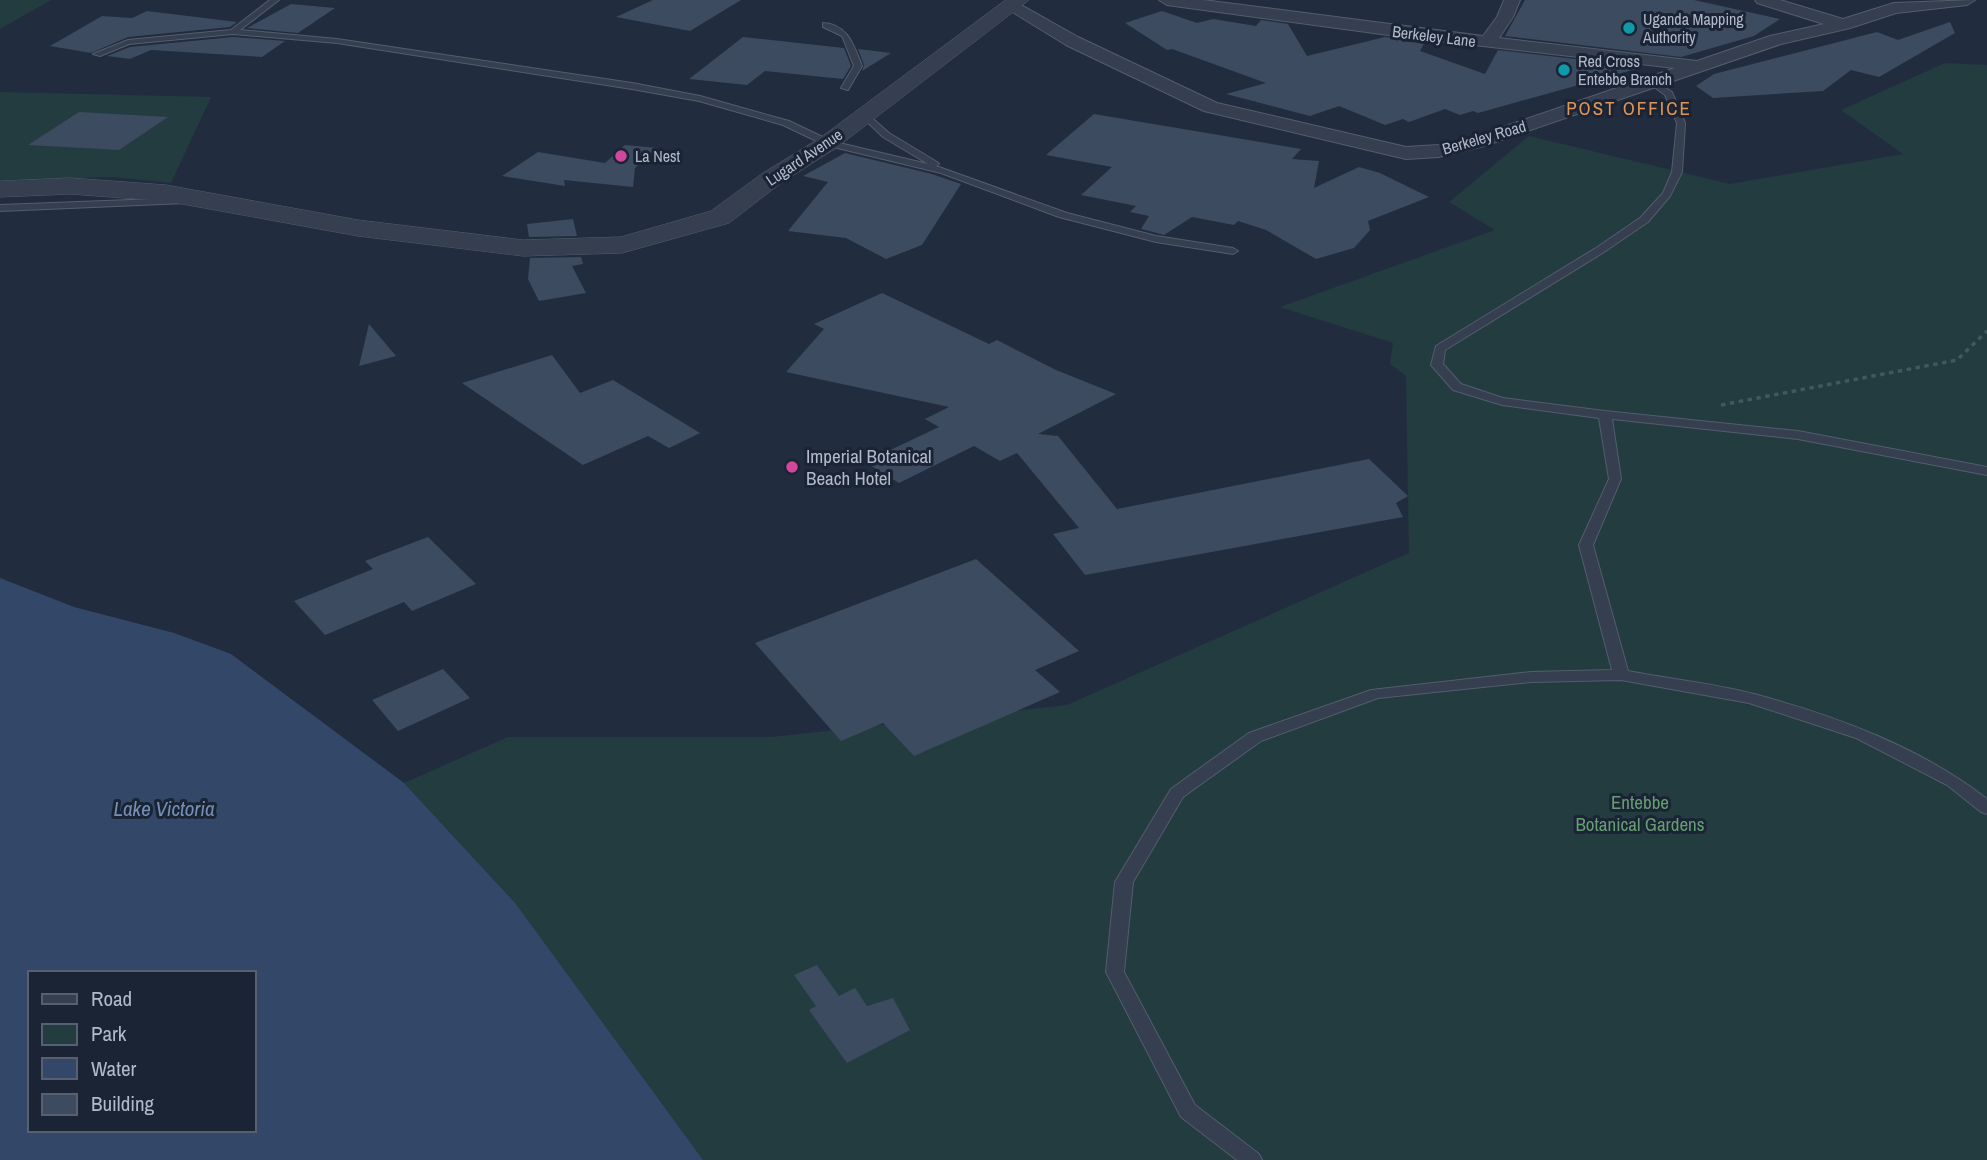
<svg xmlns="http://www.w3.org/2000/svg" width="1987" height="1160" font-family="'Archivo Narrow',sans-serif">
  <style>
    .green { fill: #233c40 }
    .water { fill: #334868; fill-rule: evenodd }
    .building { fill: #3c4b5f }
    .lines { fill: none; stroke-linecap: round; stroke-linejoin: round }
    .service-casing { stroke: #535d6d; stroke-width: 2 }
    .minor-casing { stroke: #535d6d; stroke-width: 2 }
    .tertiary-casing { stroke: #535d6d; stroke-width: 1 }
    .path { stroke: #41595d; stroke-width: 3.5; stroke-dasharray: 4.5 4.5; stroke-linecap: butt }
    .service { fill: #353f4f; fill-rule: evenodd }
    .minor { fill: #353f4f; fill-rule: evenodd }
    .tertiary { fill: #353f4f; fill-rule: evenodd }
    .culture-dot { fill: #0f9aa8; stroke: #1a2434; stroke-width: 2.5 }
    .hotel-dot { fill: #d1479c; stroke: #1a2434; stroke-width: 2.5 }
    .labels { text-anchor: middle; dominant-baseline: central; stroke-width: 6; stroke-linejoin: round; paint-order: stroke }
    .far-poi-label { font-size: 16px; fill: #b1baca; stroke: #1a2434; text-anchor: start }
    .far-street-label { font-size: 16px; fill: #b1baca; stroke: #1a2434 }
    .far-quarter-label { font-size: 19px; letter-spacing: 2px; fill: #df9557; stroke: #1a2434 }
    .poi-label { font-size: 19px; fill: #b1baca; stroke: #1a2434; text-anchor: start }
    .park-label { font-size: 19px; fill: #669e73; stroke: #1a2434 }
    .water-label { font-size: 21px; font-style: italic; fill: #758fb5; stroke: #1a2434 }
  </style>
  <rect width="100%" height="100%" fill="#212d3f"/>
  <path class="green" d="M0 0H51L0 29Z
    M1945 63 1987 65V1160H703L516 904 404 783 508 737H771L1067 705 1409 553 1406 376 1390 364 1393 343 1280 307 1495 230 1449 202 1529 136 1730 184 1903 154 1841 110Z
    M0 92 211 97 171 183 113 177 0 180Z"/>
  <path class="water" d="M0 578 74 607 174 633 231 654 404 783 516 904 703 1160H0ZM30 973H254V1130H30Z"/>
  <path class="building" d="M653 0H741L690 31 616 17Z
    M1525 0H1694L1780 19 1754 36 1681 57 1505 36Z
    M291 4 335 8 298 33 247 28Z
    M147 11 237 22 230 27 128 37 91 53 50 46 102 16 132 18Z
    M1162 11 1197 23 1213 19 1256 26 1261 20 1288 24 1307 56 1385 37 1425 42 1420 51 1485 74 1498 50 1643 67 1478 113 1473 111 1460 115 1445 109 1409 122 1403 119 1385 125 1339 106 1310 116 1226 94 1266 83 1172 49 1167 50 1125 23Z
    M1950 22 1955 33 1879 77 1851 70 1823 91 1713 98 1696 86 1714 74 1877 32 1898 40Z
    M233 37 285 41 262 57 151 50 130 59 107 56 130 47Z
    M743 37 844 48 851 66 843 79 765 71 747 85 689 79Z
    M858 49 891 53 862 71 864 65Z
    M79 112 168 117 119 150 28 145Z
    M1094 114 1301 149 1292 159 1319 161 1314 188 1359 167 1380 173 1429 197 1368 221 1370 230 1354 248 1316 259 1266 230 1238 221 1234 225 1192 217 1164 235 1157 233 1141 229 1149 216 1130 212 1136 206 1081 195 1112 167 1046 155Z
    M625 145 657 148 635 168 633 187 564 180 565 186 502 176 538 152 605 163Z
    M845 153 932 174 961 184 922 245 886 259 846 238 788 231 828 182 803 176Z
    M573 219 577 236 529 237 527 224Z
    M581 257 583 264 572 266 586 293 539 301 528 279 530 258Z
    M882 293 989 344 997 340 1056 370 1116 394 1038 434 1058 436 1117 509 1369 459 1408 496 1396 503 1403 517 1085 575 1053 534 1079 528 1017 453 1000 461 974 446 899 483 865 462 939 427 925 419 949 407 786 372 824 329 814 324Z
    M369 324 396 356 359 366Z
    M552 355 580 393 613 380 700 433 669 448 648 436 583 465 462 383Z
    M428 537 476 584 412 611 404 602 325 635 294 601 373 569 365 561Z
    M976 559 1079 651 1035 670 1060 692 914 756 883 723 841 741 755 643Z
    M443 669 470 698 398 731 372 700Z
    M817 965 839 996 855 988 867 1006 893 998 910 1030 847 1063 809 1010 816 1006 794 975Z"/>
  <g class="lines">
    <g class="service-casing">
      <path id="service" d="M270 0H279L240 30 337 39 632 83 700 96 789 121 831 141 928 164 883 137 861 116V112L864 111 889 133 937 162 939 164 936 166 1067 213 1156 236 1233 248 1238 251 1233 254 1156 242 1059 217 941 173 825 145 783 125 699 101 632 89 337 43 233 34 129 44 100 56 93 54 128 40 231 30Z
        M823 23C848 24 854 46 862 66L848 90 841 88 854 66 842 36 823 27Z
        M1653 80 1672 92 1685 123 1682 172 1670 196 1648 222 1604 252 1445 350 1443 364 1461 384 1503 398 1605 411 1798 431 1987 467V475L1798 439 1612 419 1621 479 1593 545 1628 671C1669 679 1713 683 1754 694 1836 716 1920 747 1987 799V814L1981 812 1947 785 1856 738 1749 703 1621 680 1531 682 1378 698 1261 741 1183 797 1133 882 1124 972 1195 1105 1259 1154 1262 1160H1237L1181 1117 1106 972 1115 882 1171 789 1249 733 1371 690 1531 672 1612 670 1579 545 1609 479 1599 418 1502 405 1453 390 1431 365 1436 346 1596 248 1640 218 1663 193 1672 172 1677 123 1665 95 1649 83Z
        M183 198 188 201 186 203 0 211V205Z"/>
    </g>
    <g class="minor-casing">
      <path id="minor" d="M1012 0 1078 37 1217 103 1406 147 1439 145 1471 138 1675 68 1396 36 1167 5 1159 0H1203L1483 36 1497 17 1504 0H1520L1513 17 1499 38 1697 61 1770 36 1824 24 1757 3 1755 0H1780L1843 19 1894 3 1975 0 1967 5 1896 13 1850 28 1781 44 1484 146 1439 157 1406 159 1204 111 1066 45 1006 8 1004 5 1006 2Z"/>
    </g>
    <g class="tertiary-casing">
      <path id="tertiary" d="M1006 0H1029L836 148 781 183 729 223 622 253 523 256 358 236 166 201 70 194 0 197V181L70 178 166 185 358 220 523 240 621 237 711 211 763 173 820 138Z"/>
    </g>
    <path class="path" d="M1721 405 1957 360 1987 331"/>
    <use href="#service" class="service"/>
    <use href="#minor" class="minor"/>
    <use href="#tertiary" class="tertiary"/>
  </g>
  <g class="culture-dot">
    <circle cx="1629" cy="28" r="7"/>
    <circle cx="1564" cy="70" r="7"/>
  </g>
  <g class="hotel-dot">
    <circle cx="621" cy="156" r="7"/>
    <circle cx="792" cy="467" r="7"/>
  </g>
  <g class="labels">
    <g class="far-poi-label">
      <text x="1643" y="19">Uganda Mapping<tspan x="1643" dy="18">Authority</tspan></text>
      <text x="1578" y="61">Red Cross<tspan x="1578" dy="18">Entebbe Branch</tspan></text>
      <text x="635" y="156">La Nest</text>
    </g>
    <g class="far-street-label">
      <text transform="translate(1434 36) rotate(7)">Berkeley Lane</text>
      <text transform="translate(1484 137) rotate(-16)">Berkeley Road</text>
      <text transform="translate(804 157) rotate(-34)">Lugard Avenue</text>
    </g>
    <g class="far-quarter-label">
      <text x="1629" y="108">POST OFFICE</text>
    </g>
    <g class="poi-label">
      <text x="806" y="456">Imperial Botanical<tspan x="806" dy="22">Beach Hotel</tspan></text>
    </g>
    <g class="park-label">
      <text x="1640" y="802">Entebbe<tspan x="1640" dy="22">Botanical Gardens</tspan></text>
    </g>
    <g class="water-label">
      <text x="164" y="808">Lake Victoria</text>
    </g>
  </g>
  <rect x="28" y="971" width="228" height="161" fill="#1a2434" stroke="#566070" stroke-width="2"/>
  <rect x="42" y="994" width="35" height="10" fill="#353f4f" stroke="#566070" stroke-width="2"/>
  <text x="91" y="1006" font-size="21" fill="#b1baca">Road</text>
  <rect x="42" y="1024" width="35" height="21" fill="#233c40" stroke="#566070" stroke-width="2"/>
  <text x="91" y="1041" font-size="21" fill="#b1baca">Park</text>
  <rect x="42" y="1058" width="35" height="21" fill="#334868" stroke="#566070" stroke-width="2"/>
  <text x="91" y="1076" font-size="21" fill="#b1baca">Water</text>
  <rect x="42" y="1094" width="35" height="21" fill="#3c4b5f" stroke="#566070" stroke-width="2"/>
  <text x="91" y="1111" font-size="21" fill="#b1baca">Building</text>
</svg>
